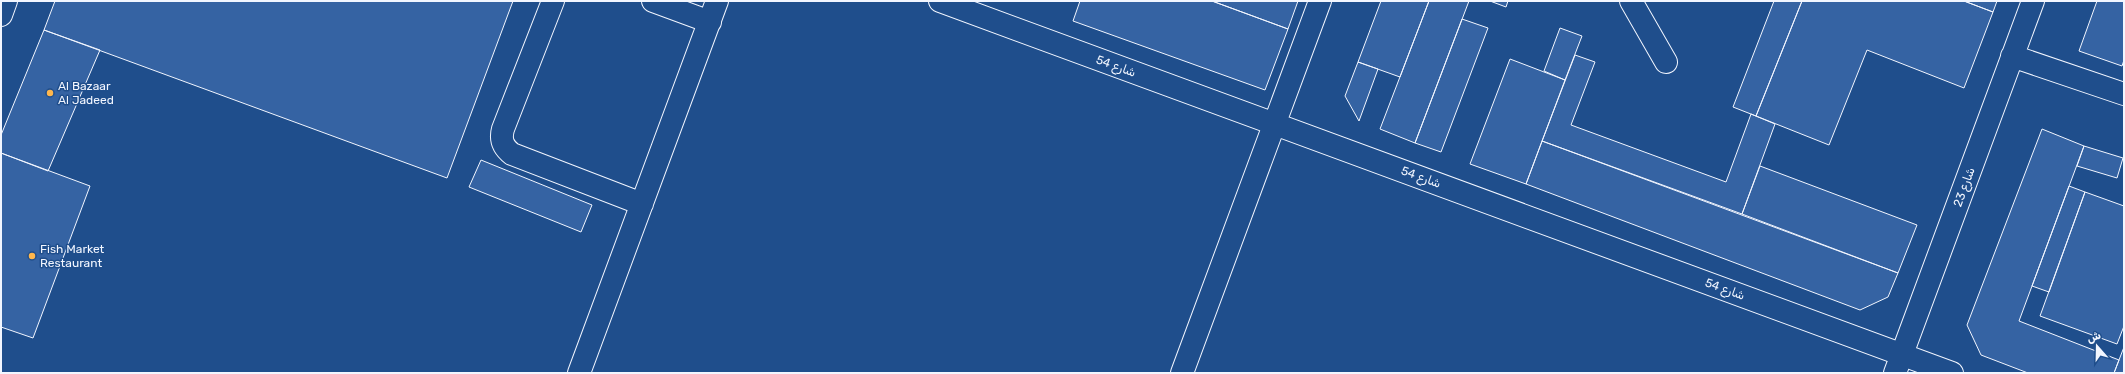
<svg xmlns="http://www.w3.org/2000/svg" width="2125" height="374" font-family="Rubik,Cairo,sans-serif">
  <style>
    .building { fill: #3563a3; stroke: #f2f6ff }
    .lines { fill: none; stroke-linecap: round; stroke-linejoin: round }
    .minor-casing { stroke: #f2f6ff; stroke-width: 24 }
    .minor { stroke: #1f4e8c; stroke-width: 22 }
    .poi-dot { fill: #ffb74d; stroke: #1f4e8c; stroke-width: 1.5 }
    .labels { text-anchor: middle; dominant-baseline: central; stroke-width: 3; stroke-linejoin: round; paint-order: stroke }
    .street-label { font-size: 12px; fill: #f2f6ff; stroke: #1f4e8c }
    .poi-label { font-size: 12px; fill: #f2f6ff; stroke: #1f4e8c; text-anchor: start }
  </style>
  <rect width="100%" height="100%" fill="#1f4e8c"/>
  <path class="building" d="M55 1H513L447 178 44 30Z
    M1080 1H1212L1288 29 1265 90 1073 21Z
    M1212 1H1298L1288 29Z
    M1381 1H1429L1400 77 1358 62Z
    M1429 1H1469L1415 143 1380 129Z
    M1490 1H1508L1506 7Z
    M1774 1H1802L1756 116 1733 107Z
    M1802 1H1964L1993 12 1964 88 1867 50 1829 145 1756 116Z
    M1964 1H1997L1993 12Z
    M2097 1H2124V60L2122 66 2079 51Z
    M1462 19 1488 28 1441 152 1415 143Z
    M1560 28 1582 36 1565 80 1544 71Z
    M44 30 100 50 48 171 1 153V135Z
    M1575 55 1595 62 1571 125 1726 182 1751 114 1775 124 1742 214 1542 141Z
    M1510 59 1565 80 1526 184 1470 164Z
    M1358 62 1378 69 1359 121 1345 96Z
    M2042 129 2084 146 2019 321 2119 360 2114 373H2028L1981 355 1967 325Z
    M1542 141 1898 273 1888 297 1860 310 1526 184Z
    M2084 146 2123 158 2117 178 2077 166Z
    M1 153 90 186 33 338 1 327Z
    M481 160 592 205 581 232 469 187Z
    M1760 166 1917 225 1898 273 1742 214Z
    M2069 186 2085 192 2049 292 2032 286Z
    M2085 192 2124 206V326L2117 344 2040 316Z
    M2124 347V373H2114Z"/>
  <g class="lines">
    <g class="minor-casing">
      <path id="minor" d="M553 1 503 129C500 140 503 147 512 154L642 204
        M653 1 710 22
        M940 1 1952 373
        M1631 1 1666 62
        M1 15 6 1
        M2012 56 2124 94
        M579 373 717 1
        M1182 373 1320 1
        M1895 373 2033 1"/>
    </g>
    <use href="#minor" class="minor"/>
  </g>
  <g class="poi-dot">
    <circle cx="50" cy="93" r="4"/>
    <circle cx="32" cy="256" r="4"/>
  </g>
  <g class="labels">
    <g class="street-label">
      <text transform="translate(1116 66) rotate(20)">شارع 54</text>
      <text transform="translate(1421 177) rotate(20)">شارع 54</text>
      <text transform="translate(1964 187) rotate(-70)">شارع 23</text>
      <text transform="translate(1725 289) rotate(20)">شارع 54</text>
    </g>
    <g class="poi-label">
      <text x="58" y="86">Al Bazaar<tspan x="58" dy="14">Al Jadeed</tspan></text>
      <text x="40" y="249">Fish Market<tspan x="40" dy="14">Restaurant</tspan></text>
    </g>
  </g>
  <rect width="2125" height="374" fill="none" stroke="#f2f6ff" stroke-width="4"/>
  <g transform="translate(2097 346) rotate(340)" stroke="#1f4e8c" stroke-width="3" paint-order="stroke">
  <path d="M0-3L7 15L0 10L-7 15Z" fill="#f2f6ff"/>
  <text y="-6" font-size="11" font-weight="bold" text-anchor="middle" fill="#f2f6ff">ش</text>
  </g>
</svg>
